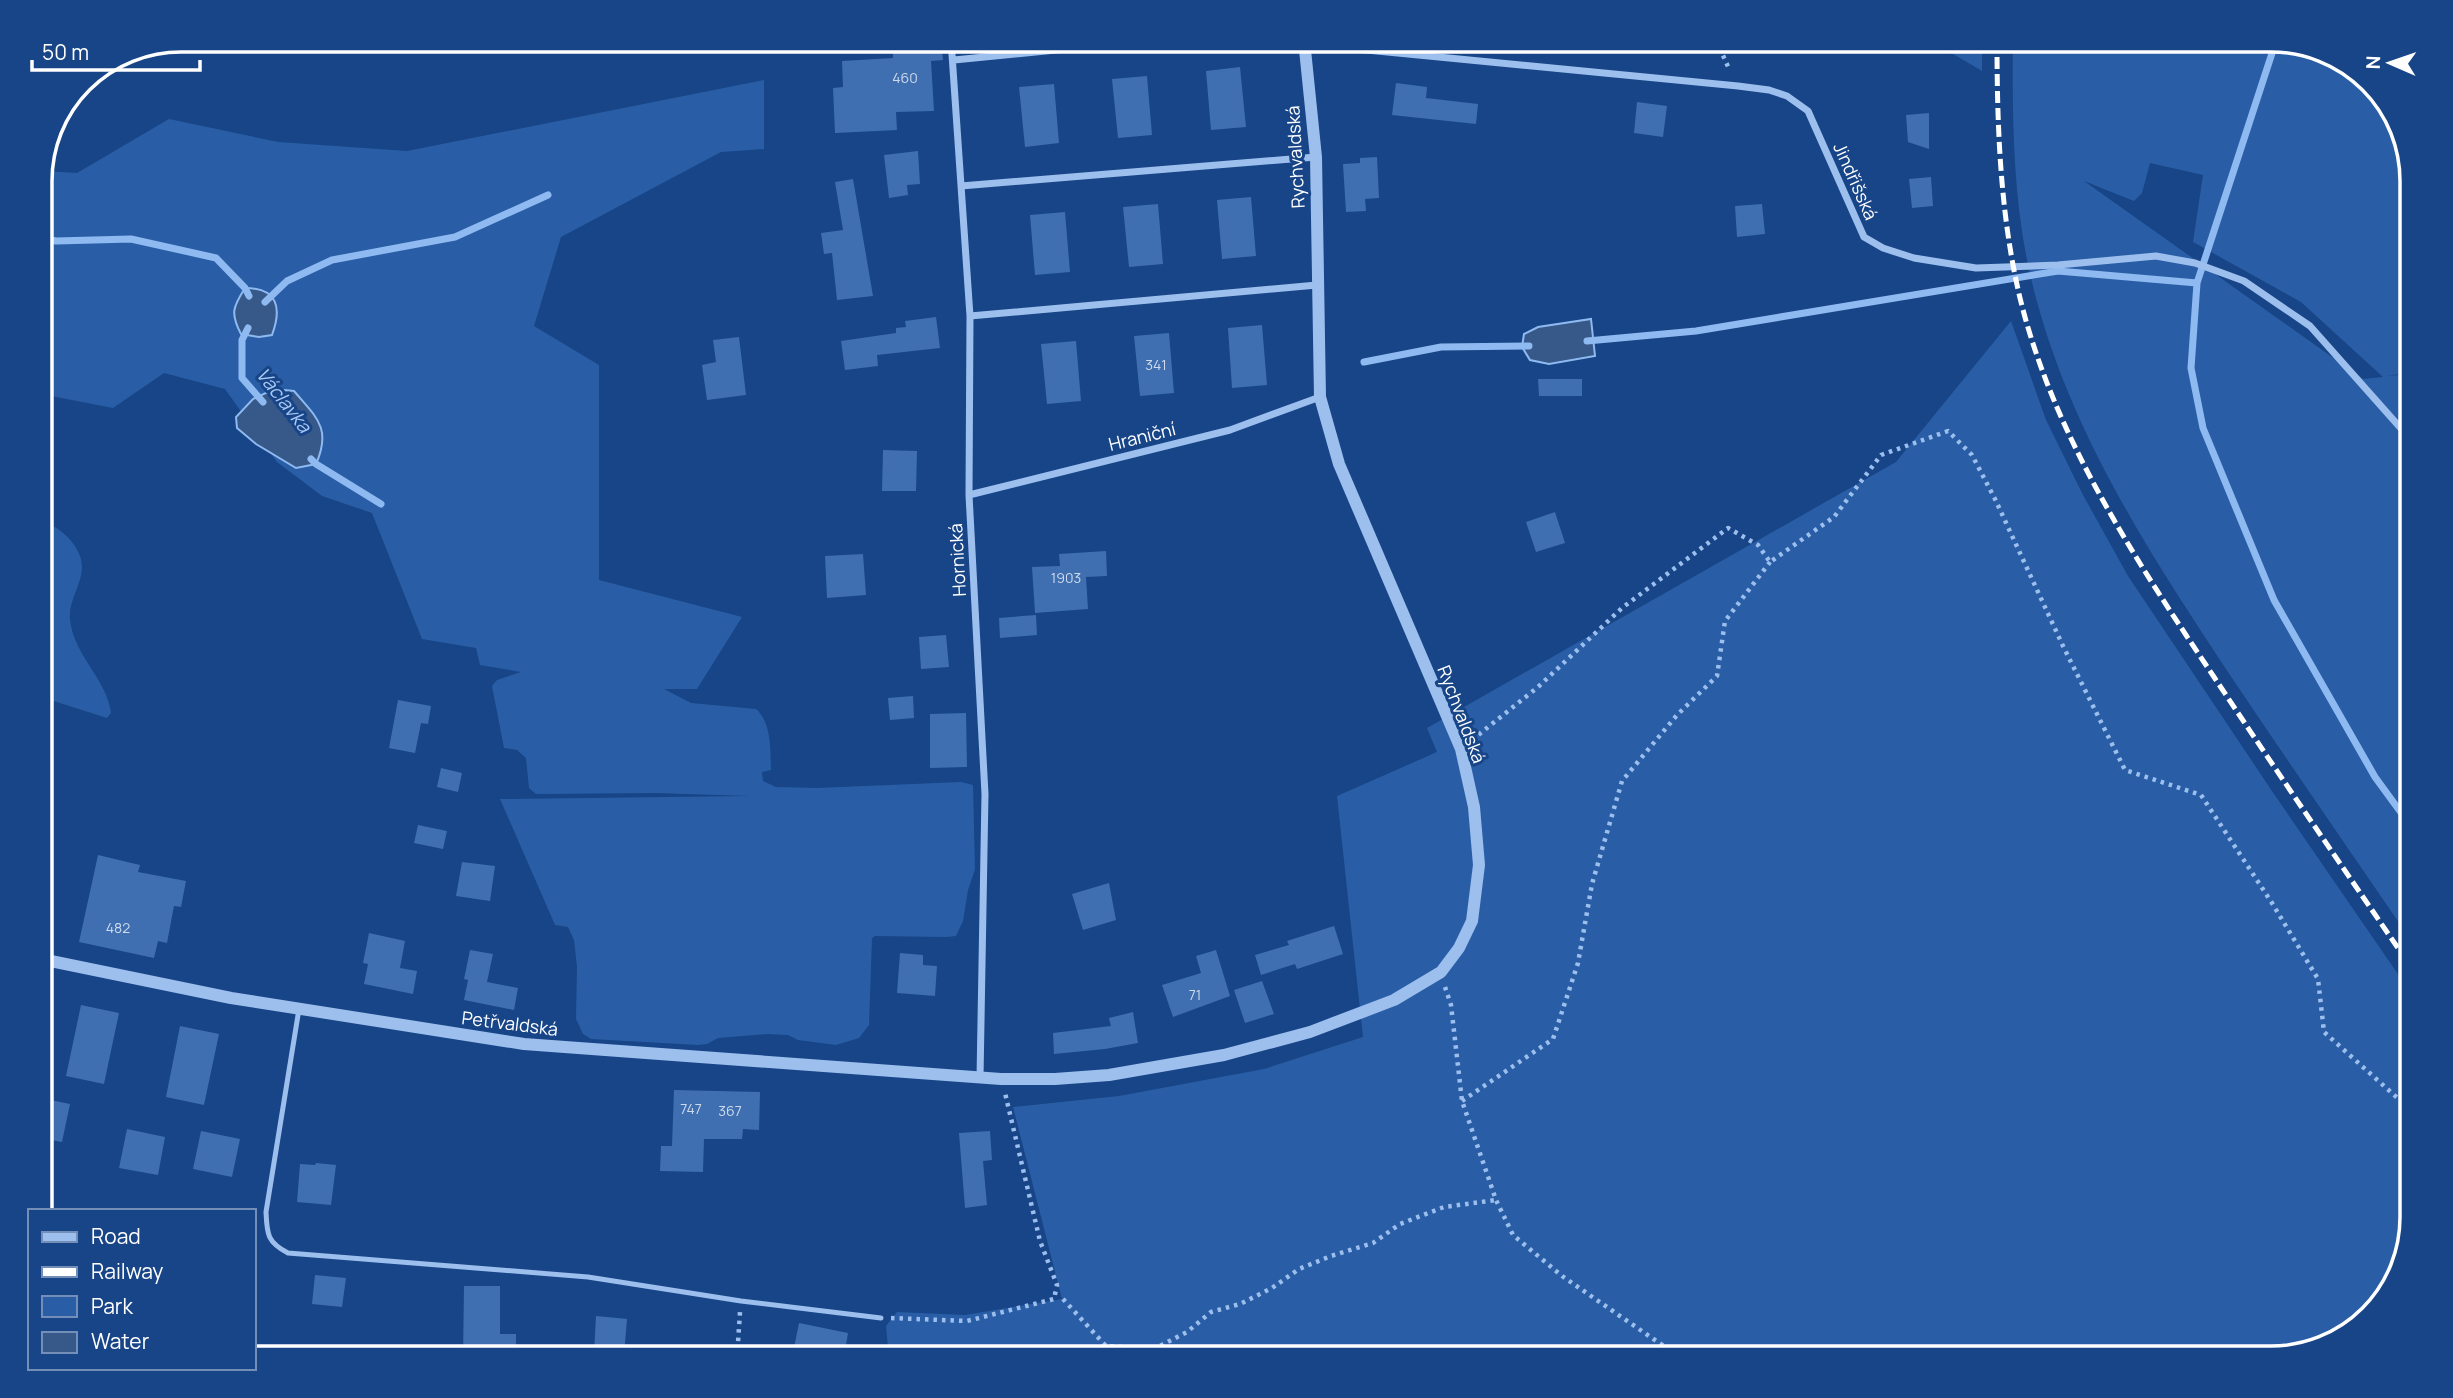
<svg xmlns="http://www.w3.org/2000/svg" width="2453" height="1398" font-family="Manrope,sans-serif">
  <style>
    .green { fill: #295ea6; fill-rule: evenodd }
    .water { fill: #36598a; stroke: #8fbaf1; stroke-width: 2 }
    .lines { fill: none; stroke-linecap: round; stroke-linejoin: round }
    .stream { stroke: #8fbaf1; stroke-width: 7 }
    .building { fill: #3f6fb1 }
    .path { stroke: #9dbfee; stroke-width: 4.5; stroke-dasharray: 3.5 5; stroke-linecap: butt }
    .service { stroke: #9dbfee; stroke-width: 5 }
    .minor { stroke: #9dbfee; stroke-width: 7 }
    .tertiary { stroke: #9dbfee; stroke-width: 12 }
    .rail { stroke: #fff; stroke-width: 5; stroke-dasharray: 12 5; stroke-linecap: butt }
    .labels { text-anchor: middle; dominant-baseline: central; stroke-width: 6; stroke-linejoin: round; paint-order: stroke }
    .number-label { font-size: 14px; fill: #cfdbec }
    .street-label { font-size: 18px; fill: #fff; stroke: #174587 }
    .water-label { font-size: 19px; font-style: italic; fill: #a9c9f5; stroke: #174587 }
    .rim { fill: none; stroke: #fff; stroke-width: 3.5 }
  </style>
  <rect width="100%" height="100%" fill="#174587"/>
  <path class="green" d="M1941 40H1982V71L1943 48Z
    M2013 40H2271L2342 59 2394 111 2412 173 2413 372 2386 376 2413 374V943C2351 853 2289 763 2228 672 2150 554 2073 436 2036 298 2013 215 2012 125 2013 40ZM2150 163 2203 175 2193 242 2301 302 2383 377 2363 379 2084 181 2134 201 2142 193Z
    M764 80V149L721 152 561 237 534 326 599 365V580L742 617 697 689H664L691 703 756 709C772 723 770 750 771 770L762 772 763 781 776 787 817 788 961 782 973 785 975 869 968 890 963 921 956 936 947 937 875 936 872 938 869 1025 859 1038 836 1045 798 1040 788 1035 768 1034 718 1038 707 1044 698 1045 591 1039 583 1034 576 1019 577 967 574 940 568 927 555 925 500 799 749 796 655 793 536 794 529 788 526 758 517 750 504 748 492 686 497 680 521 672 480 665 476 648 422 639 372 513 322 496 277 462 225 389 164 373 113 408 41 394V171L77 173 169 119 278 142 407 151Z
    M2011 321 2046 420 2083 495 2128 576 2274 794 2413 996V1217L2394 1287 2342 1339 2272 1358H889L886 1326 897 1312 965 1315 1062 1299 1013 1107 1119 1096 1264 1069 1363 1037 1337 796 1437 752 1427 728 1896 462Z
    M41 520C58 527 73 538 80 556 88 579 68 596 70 619 73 655 107 679 111 713L107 718 41 697Z"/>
  <path class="water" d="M245 288C278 288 282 308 272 335L259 337 241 334C230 313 233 307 245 288Z
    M1591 319 1595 356 1549 364 1530 360 1522 347 1524 334 1538 327Z
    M274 389 294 391C316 417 332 428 316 464L296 468 256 444 237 428 236 417 253 399Z"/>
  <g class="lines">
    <path class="stream" d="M41 238 56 241 131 239 216 258 245 288 249 296
      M2197 283 2191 368 2203 428 2274 600 2375 777 2413 829
      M265 302 287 281 332 260 455 237 548 195
      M248 328 242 340V378L263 402
      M1587 341 1696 331 2058 271 2197 283 2276 41
      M1364 362 1441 347 1529 346
      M311 459 316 464 381 504"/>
  </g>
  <path class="building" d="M941 41 943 60 931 61 934 111 896 112 897 130 835 133 833 88 843 87 842 61 893 58V45Z
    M1240 67 1246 127 1211 130 1206 71Z
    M1147 76 1152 135 1118 138 1112 79Z
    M1396 83 1427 87 1426 98 1478 104 1476 124 1392 115Z
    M1054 84 1059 143 1025 147 1019 87Z
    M1637 102 1667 106 1663 137 1634 133Z
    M1929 113V149L1908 142 1906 115Z
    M918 151 920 184 907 185 908 195 889 198 884 155Z
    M1377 157 1379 198 1365 199 1366 211 1346 212 1343 164 1360 163V158Z
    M1931 177 1933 206 1912 208 1909 179Z
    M853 179 873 296 837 300 832 253 824 254 821 233 843 230 835 182Z
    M1251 197 1256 256 1222 259 1217 200Z
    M1158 204 1163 264 1129 267 1123 207Z
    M1762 204 1765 234 1737 237 1735 206Z
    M1065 212 1070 272 1035 275 1030 215Z
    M936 317 940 348 877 355 878 366 845 370 841 341 896 333V328L906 327 905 321Z
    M1262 325 1267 385 1232 388 1228 328Z
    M1169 333 1174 393 1140 396 1134 336Z
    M739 337 746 395 707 400 702 365 716 362 713 340Z
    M1076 341 1081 401 1047 404 1041 344Z
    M1538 379H1582V396H1539Z
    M883 450 917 451 916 491H882Z
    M1555 512 1565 543 1536 552 1526 522Z
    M1106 551 1107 576 1086 577 1088 609 1035 613 1032 567 1060 566 1059 554Z
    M863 554 866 595 827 598 825 556Z
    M1036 615 1037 635 1000 638 999 618Z
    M946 635 949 667 921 669 919 637Z
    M913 696 914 718 890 720 888 698Z
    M398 700 431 706 428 724 421 723 415 753 389 748Z
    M966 713 967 767 930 768V714Z
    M441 768 462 773 458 792 437 787Z
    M418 825 447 831 443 849 414 843Z
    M98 855 140 865 138 872 186 881 181 907 174 906 167 943 158 941 154 958 79 942Z
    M462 862 495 866 490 901 456 896Z
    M1109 883 1116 920 1083 930 1072 894Z
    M1334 926 1343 954 1297 969 1295 964 1261 975 1255 955 1289 945 1287 941Z
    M369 933 405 941 400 968 417 971 413 994 364 984 368 964 363 963Z
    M470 950 493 954 487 982 518 988 514 1010 464 1000 468 980 464 979Z
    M1216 950 1230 996 1173 1017 1162 985 1201 973 1196 956Z
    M900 953 923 955V965L937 966 935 996 897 993Z
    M1262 981 1274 1014 1245 1023 1234 990Z
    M81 1005 119 1013 104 1084 66 1076Z
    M1133 1012 1138 1043 1105 1049 1054 1054 1053 1033 1111 1026 1109 1018Z
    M180 1026 219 1034 204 1105 166 1097Z
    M674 1090 760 1092 759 1130 743 1129 742 1139H704L703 1172 660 1171 661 1146H672Z
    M41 1098 70 1104 62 1142 41 1138Z
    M127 1129 165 1137 158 1175 119 1168Z
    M201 1131 240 1139 232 1177 193 1169Z
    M990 1131 992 1160 983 1161 987 1205 965 1208 959 1133Z
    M316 1163 336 1165 331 1205 297 1202 300 1164 315 1165Z
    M315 1275 346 1278 342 1307 312 1304Z
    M464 1286H500V1334H516V1358H463Z
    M596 1316 627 1319 624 1355 594 1352Z
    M799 1323 848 1333 845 1351 823 1347 821 1358H792Z"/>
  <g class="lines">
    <path class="path" d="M1716 40 1730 71
      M1472 740 1538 687 1622 608 1728 528 1758 545 1770 562 1834 517 1881 455 1948 431 1972 455 1995 499 2063 646 2125 770 2201 795 2272 903 2318 979 2324 1032 2413 1112
      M1445 987 1451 1005 1462 1101 1496 1200 1513 1235 1562 1276 1681 1358
      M1462 1101 1553 1039 1578 963 1592 884 1622 781 1677 715 1717 676 1725 621 1770 562
      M1063 1299 1106 1346 1154 1349 1187 1332 1211 1312 1240 1304 1272 1288 1299 1269 1331 1256 1373 1243 1400 1224 1444 1207 1496 1200
      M891 1318 967 1321 1054 1299 1057 1285 1040 1241 1005 1093
      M737 1358 740 1312
      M1106 1358V1346"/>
    <path class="service" d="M299 1009 266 1212C267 1234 267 1242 288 1253L588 1277 741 1301 881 1318"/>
    <path class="minor" d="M951 40 970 316 969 495 985 794 980 1078
      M1304 47 1346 48 1738 86 1769 90 1787 96 1808 111 1864 237 1883 248 1914 258 1976 268 2058 265 2156 256 2195 263 2244 281 2310 326 2413 442
      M954 60 1156 40
      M961 186 1316 157
      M970 316 1317 285
      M969 495 1230 430 1320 397"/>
    <path class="tertiary" d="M41 959 231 998 524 1044 1001 1079H1055L1109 1075 1224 1055 1310 1032 1394 1000 1441 972 1459 948 1472 921 1479 865 1474 807 1461 749 1339 464 1320 397 1316 157 1304 40"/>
    <path class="rail" d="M1997 40C1997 126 2000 214 2020 298 2054 437 2135 559 2214 677 2279 775 2346 872 2413 970"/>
  </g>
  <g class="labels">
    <g class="number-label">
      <text x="905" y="77">460</text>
      <text x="1156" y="364">341</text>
      <text x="1066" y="577">1903</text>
      <text x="118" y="927">482</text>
      <text x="1195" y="994">71</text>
      <text x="691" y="1108">747</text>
      <text x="730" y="1110">367</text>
    </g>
    <g class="street-label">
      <text transform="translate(1295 157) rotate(-93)">Rychvaldská</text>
      <text transform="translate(1856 181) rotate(66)">Jindřišská</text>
      <text transform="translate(1142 436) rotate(-14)">Hraniční</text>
      <text transform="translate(957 560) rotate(-93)">Hornická</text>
      <text transform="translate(1462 714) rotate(69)">Rychvaldská</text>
      <text transform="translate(510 1023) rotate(7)">Petřvaldská</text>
    </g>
    <g class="water-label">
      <text transform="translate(284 400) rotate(52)">Václavka</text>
    </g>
  </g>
  <path d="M0 0H2453V1398H0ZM181 52H2271A129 129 0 0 1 2400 181V1217A129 129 0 0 1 2271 1346H181A129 129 0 0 1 52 1217V181A129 129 0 0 1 181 52Z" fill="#174587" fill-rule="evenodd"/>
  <path class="rim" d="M181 52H2271A129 129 0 0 1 2400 181V1217A129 129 0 0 1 2271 1346H181A129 129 0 0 1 52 1217V181A129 129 0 0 1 181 52Z"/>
  <rect x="28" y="1209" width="228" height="161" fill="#174587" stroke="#748fb7" stroke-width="2"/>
  <rect x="42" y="1232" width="35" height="10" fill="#9dbfee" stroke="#748fb7" stroke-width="2"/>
  <text x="91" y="1244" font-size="21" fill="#ffffff">Road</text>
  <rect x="42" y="1267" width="35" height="10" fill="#ffffff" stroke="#748fb7" stroke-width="2"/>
  <text x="91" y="1279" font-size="21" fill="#ffffff">Railway</text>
  <rect x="42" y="1296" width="35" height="21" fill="#295ea6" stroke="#748fb7" stroke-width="2"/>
  <text x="91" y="1314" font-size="21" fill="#ffffff">Park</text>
  <rect x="42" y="1332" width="35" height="21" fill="#36598a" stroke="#748fb7" stroke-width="2"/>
  <text x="91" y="1349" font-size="21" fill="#ffffff">Water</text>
  <g transform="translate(2390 63) rotate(272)" stroke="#174587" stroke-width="5" paint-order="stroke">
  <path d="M0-5L12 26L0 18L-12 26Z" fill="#ffffff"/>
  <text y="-10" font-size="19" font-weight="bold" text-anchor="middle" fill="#ffffff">N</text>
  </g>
  <path d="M32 60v10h168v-10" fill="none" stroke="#ffffff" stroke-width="3.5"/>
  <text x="42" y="60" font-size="21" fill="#ffffff" stroke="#174587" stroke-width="5" paint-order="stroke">50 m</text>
</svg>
